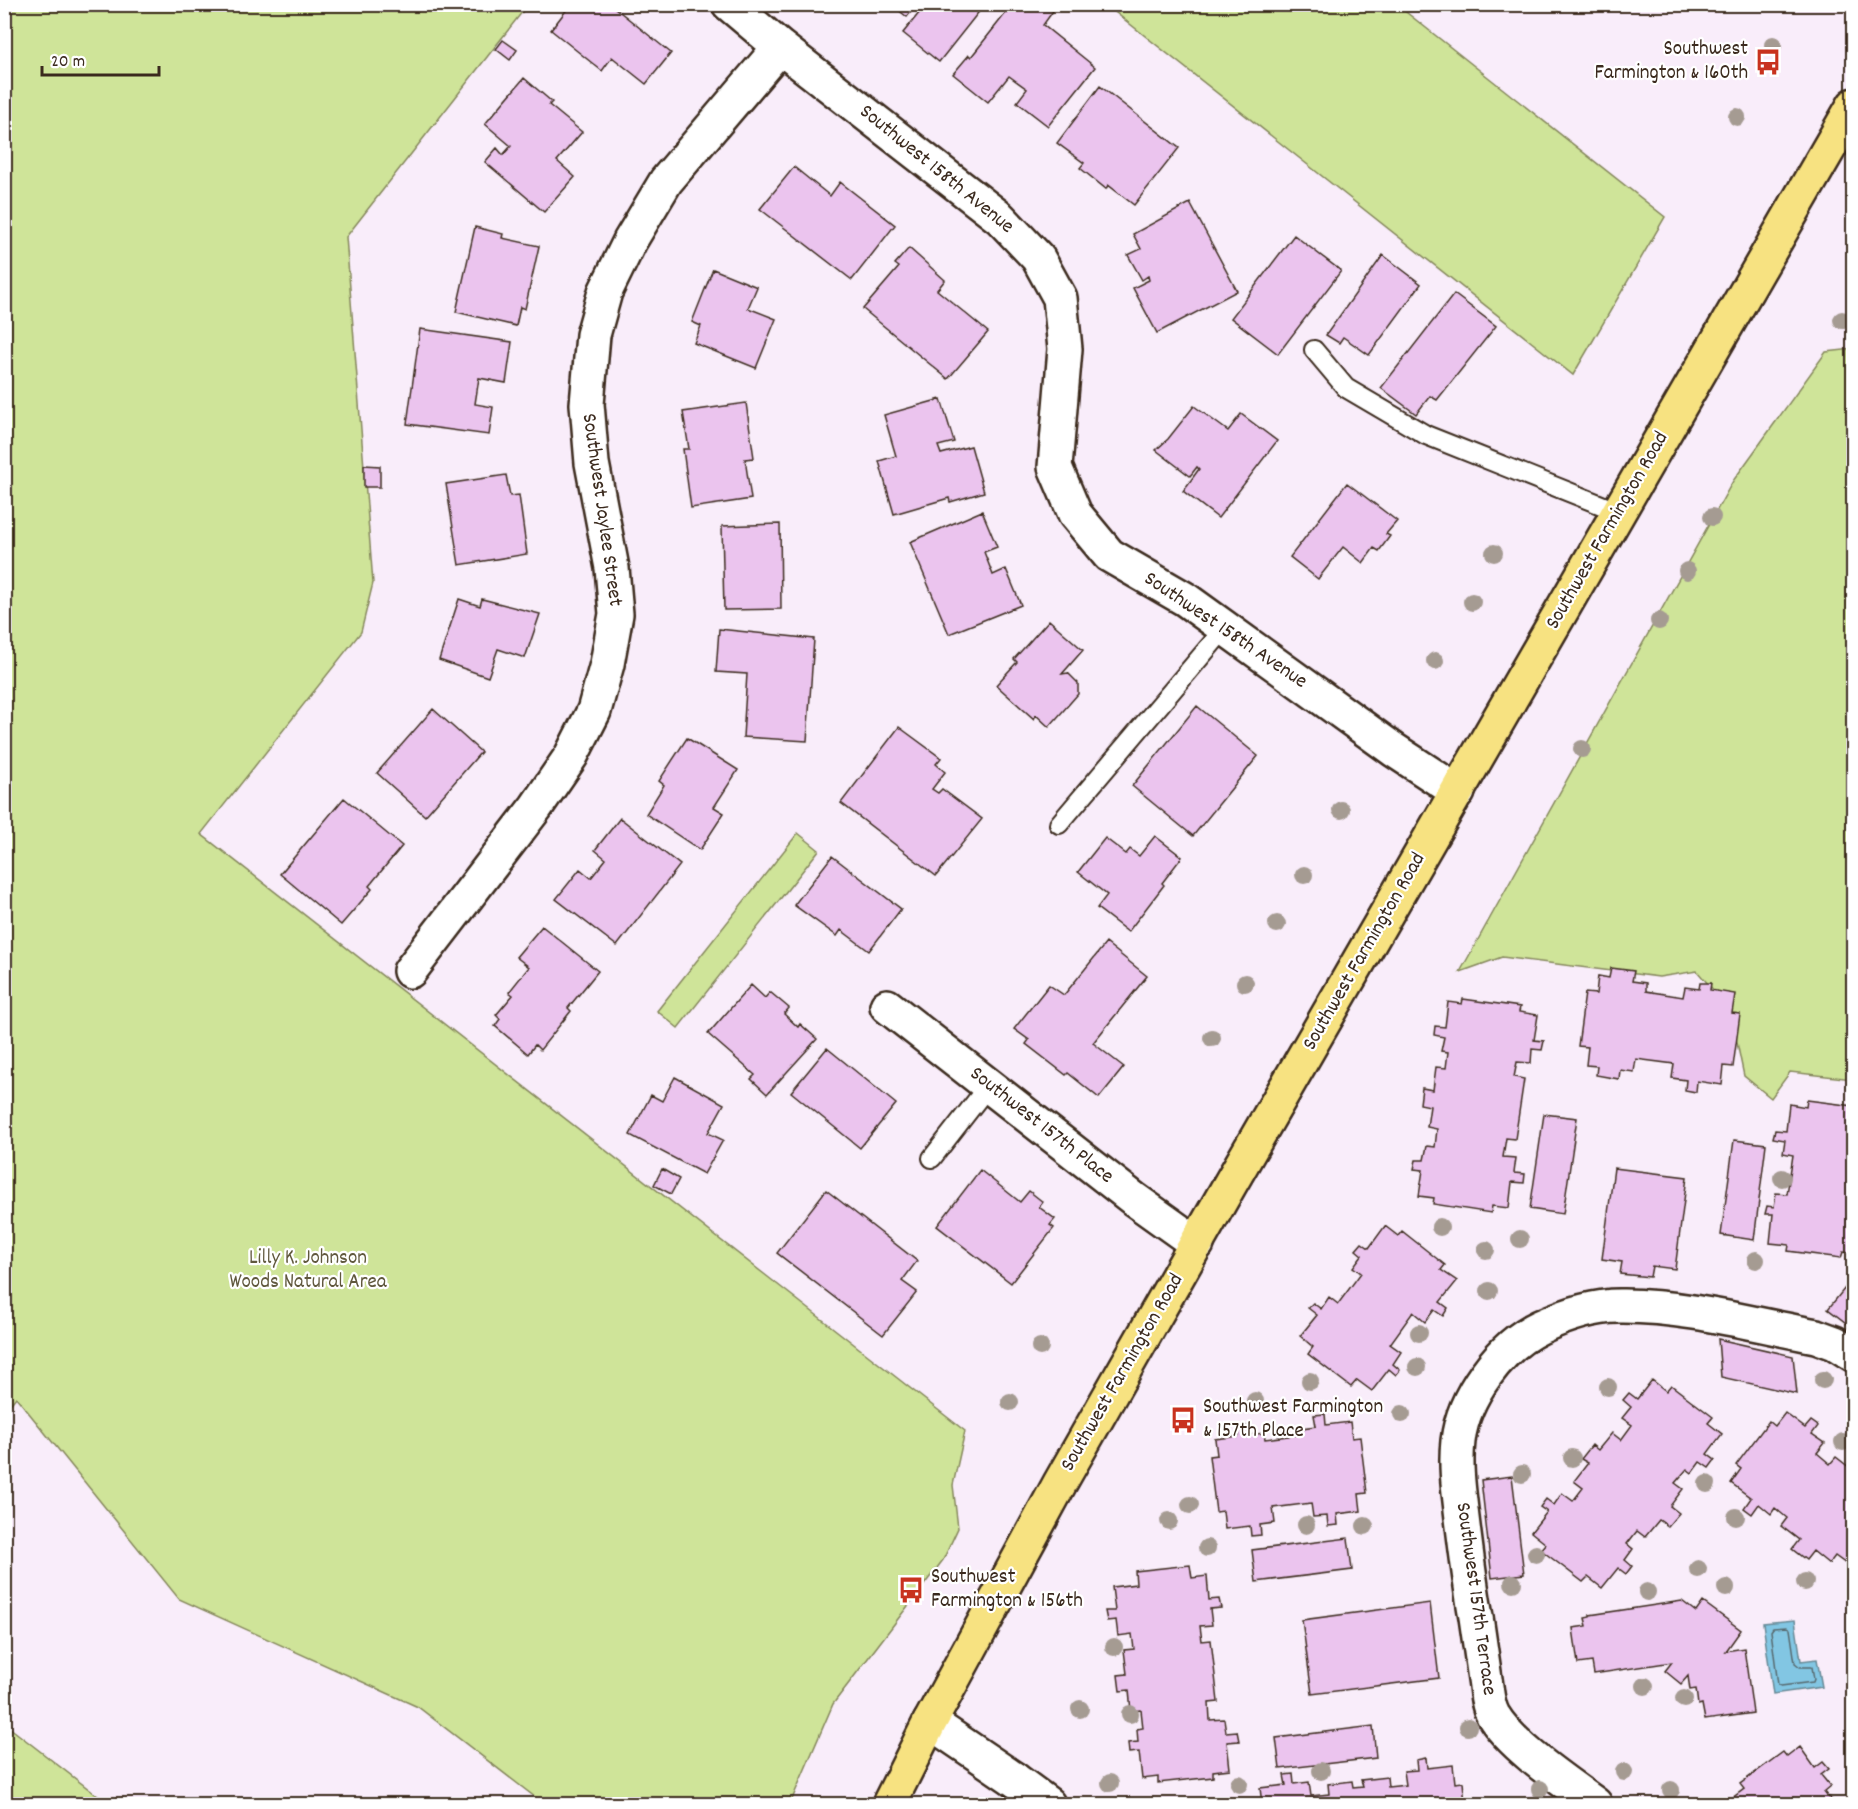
<svg xmlns="http://www.w3.org/2000/svg" width="1858" height="1809" font-family="Dekko,sans-serif">
  <style>
    .green { fill: #cfe499; stroke: #85875c; stroke-width: 1.5 }
    .water { fill: #82c6e3; stroke: #668894; stroke-width: 1.5 }
    .lines { fill: none; stroke-linecap: round; stroke-linejoin: round }
    .shore { stroke: #57686d; stroke-width: 1.5 }
    .building { fill: #ebc4ee; stroke: #3b2a1e; stroke-width: 1.5 }
    .service-casing { stroke: #3b2a1e; stroke-width: 22 }
    .minor-casing { stroke: #3b2a1e; stroke-width: 38 }
    .tertiary-casing { stroke: #3b2a1e; stroke-width: 38 }
    .primary-casing { stroke: #3b2a1e; stroke-width: 38 }
    .service { stroke: #fff; stroke-width: 18 }
    .minor { stroke: #fff; stroke-width: 33 }
    .tertiary { stroke: #fff; stroke-width: 33 }
    .primary { stroke: #f7e281; stroke-width: 33 }
    .tree { fill: #a59b92 }
    .labels { text-anchor: middle; dominant-baseline: central; stroke-width: 4.5; stroke-linejoin: round; paint-order: stroke }
    .poi-label { font-size: 21px; fill: #3b2a1e; stroke: #fff; text-anchor: start }
    .street-label { font-size: 21px; fill: #3b2a1e; stroke: #fff }
    .park-label { font-size: 21px; fill: #60583d; stroke: #fff }
  </style>
  <rect width="100%" height="100%" fill="#f9edfa"/>
  <filter id="ink" filterUnits="userSpaceOnUse"><feTurbulence type="fractalNoise" baseFrequency=".0167" numOctaves="2"/><feDisplacementMap in="SourceGraphic" scale="12" xChannelSelector="R" yChannelSelector="G"/><feConvolveMatrix kernelMatrix="1 2 1 2 8 2 1 2 1" color-interpolation-filters="sRGB"/></filter>
  <g filter="url(#ink)">
    <path class="green" d="M5 5H515L523 11 346 237 373 583 361 632 201 834 965 1431 953 1485 958 1528 943 1560 833 1704 790 1804H544L418 1707 179 1599 16 1397 5 1411Z
      M1106 5H1397L1665 217 1573 375Z
      M1853 349V1079L1790 1072 1771 1098 1744 1076 1730 1009 1697 971 1659 977 1502 957 1460 972 1733 481 1826 352Z
      M798 833 819 850 678 1028 657 1011Z
      M5 1724 108 1804H5Z"/>
    <path class="water" d="M1795 1620 1801 1661 1817 1659 1822 1687 1773 1694 1763 1623Z"/>
    <g class="lines">
      <path class="shore" d="M1787 1627 1790 1629 1795 1663 1800 1667H1812L1814 1679 1813 1682 1781 1686 1778 1685 1771 1631 1773 1628Z"/>
    </g>
    <path class="building" d="M571 4H610L671 53 646 84 612 57 602 71 551 30Z
      M891 4H985L939 62 903 33 920 12 914 8 907 17Z
      M1013 4H1045L1053 11 1043 25 1095 67 1048 126 1017 102 1027 89 1009 76 988 102 953 74 969 55 971 57Z
      M503 40 517 50 510 60 496 49Z
      M524 78 552 102 549 105 582 132 557 161 575 177 544 212 485 162 497 148 503 155 511 146 485 124Z
      M1100 86 1179 148 1134 205 1108 185 1106 189 1080 168 1084 163 1057 143Z
      M794 167 830 196 840 182 895 225 852 280 760 209Z
      M1190 203 1237 291 1157 333 1133 288 1149 280 1148 276 1142 280 1128 255 1141 249 1133 234Z
      M475 227 503 234 502 238 539 246 525 309 520 307 516 326 456 312Z
      M1294 235 1341 271 1278 354 1231 318Z
      M909 248 945 280 937 290 988 332 948 379 863 309 899 267 895 264Z
      M1383 255 1421 284 1369 355 1343 337 1339 343 1326 335Z
      M713 269 757 287 748 308 776 319 756 368 694 343 701 326 692 322Z
      M1454 294 1496 326 1437 400 1430 396 1416 414 1381 388Z
      M420 329 512 342 506 383 479 378 475 404 493 407 489 435 407 424Z
      M941 399 954 442 938 446 941 454 971 446 984 492 950 502 949 498 894 514 879 461 896 456 884 415Z
      M746 403 754 458 745 459 751 499 691 508 683 449H689L683 412Z
      M1194 406 1228 431 1241 414 1277 441 1218 518 1183 491 1199 469 1197 467 1190 476 1156 450 1168 439Z
      M364 465 380 466V487H364Z
      M506 475 510 496 519 495 527 554 459 565 446 484Z
      M1347 483 1397 521 1386 534 1390 536 1379 551 1374 548 1363 563 1343 547 1318 579 1290 557Z
      M982 511 997 547 984 552 993 575 1006 569 1021 605 949 634 910 542Z
      M780 524 781 609 724 610 722 526Z
      M459 599 480 606 482 599 540 614 525 658 498 649 488 677 439 660Z
      M1049 620 1083 650 1062 674 1068 673 1078 683V694L1049 727 1036 715 1034 719 996 685 1017 662 1014 659Z
      M719 629 814 639 807 741 743 737 747 674 716 672Z
      M1197 706 1258 756 1193 836 1132 786Z
      M433 709 481 752 425 816 377 773Z
      M899 727 941 758 936 764 945 772 932 789 938 793 942 789 982 819 936 876 841 803Z
      M687 738 738 770 714 807 724 813 700 850 646 814 664 785 659 781Z
      M344 798 402 846 369 886 372 889 341 925 280 874Z
      M620 818 680 865 617 946 556 899 580 869 591 878 606 859 595 850Z
      M1155 836 1182 857 1162 883 1164 885 1128 932 1097 908 1107 895 1078 872 1105 838 1126 854 1130 849 1139 856Z
      M832 856 901 909 869 951 841 930 837 936 794 905Z
      M542 926 598 971 568 1008 571 1011 540 1050 535 1045 528 1054 495 1026 500 1019 496 1015 513 995 509 992 529 967 516 957Z
      M1106 943 1147 976 1093 1043 1124 1067 1099 1098 1068 1073 1066 1075 1026 1044 1029 1040 1014 1029 1049 985 1064 995Z
      M1611 968 1634 971 1632 981 1646 983V991L1683 997 1685 987 1699 989 1700 983H1711L1710 990 1735 994 1732 1013 1740 1014 1733 1067 1724 1066 1722 1085 1697 1081 1696 1092 1685 1090 1686 1080 1672 1078 1674 1064 1636 1059 1634 1072 1620 1070 1619 1079 1596 1075 1597 1066 1586 1065 1588 1047 1578 1046 1585 993 1596 994 1598 976 1609 978Z
      M751 985 765 998 770 992 789 1008 784 1014 798 1027 800 1024 817 1039 767 1094 751 1079 755 1075 708 1034Z
      M1463 999 1520 1007 1519 1012 1538 1015 1534 1040 1544 1041 1542 1050 1532 1049 1531 1063 1517 1062 1514 1077 1524 1079 1515 1139 1506 1138 1503 1157 1516 1158 1514 1173 1525 1174 1524 1183 1512 1182 1509 1208 1492 1206 1491 1213 1433 1204 1434 1198 1419 1196 1423 1170 1414 1169 1416 1160H1424L1427 1146 1435 1147 1437 1129 1427 1127 1430 1106 1420 1104 1422 1088 1433 1090 1436 1067 1446 1068 1448 1052 1441 1051 1444 1037 1434 1035 1435 1026 1445 1027 1448 1002 1462 1004Z
      M827 1048 896 1104 860 1148 791 1092Z
      M675 1077 724 1104 708 1133 723 1140 704 1174 630 1135 651 1095 662 1101Z
      M1807 1100 1854 1106V1253L1843 1252 1841 1258 1788 1251 1789 1245 1770 1243 1773 1214H1765L1767 1206 1774 1207 1776 1193 1787 1194 1793 1155 1783 1153 1785 1140 1773 1138 1775 1130 1786 1131 1789 1104 1806 1107Z
      M1544 1114 1577 1118 1563 1214 1530 1209Z
      M1734 1140 1766 1144 1754 1240 1721 1235Z
      M1614 1168 1687 1177 1675 1269 1652 1266 1650 1277 1620 1274 1622 1262 1602 1259Z
      M662 1169 679 1179 671 1194 654 1185Z
      M980 1170 1020 1202 1029 1191 1043 1202 1039 1207 1055 1219 1050 1225 1054 1228 1011 1283 937 1226Z
      M826 1190 917 1261 902 1281 917 1292 883 1335 777 1253Z
      M1385 1226 1398 1236 1402 1231 1445 1265 1441 1270 1457 1281 1440 1302 1448 1308 1443 1316 1434 1310 1425 1322 1413 1312 1390 1344 1401 1352 1393 1364 1400 1370 1396 1375 1389 1369 1372 1391 1357 1380 1351 1387 1308 1354 1313 1347 1300 1336 1317 1315 1308 1308 1313 1303 1321 1309 1329 1297 1338 1304 1361 1273 1353 1267 1362 1255 1356 1250 1362 1243 1369 1248Z
      M1849 1283 1854 1286V1329L1828 1309Z
      M1718 1339 1793 1356 1797 1394 1721 1377Z
      M1652 1380 1666 1391 1671 1385 1713 1417 1708 1423 1722 1434 1707 1454 1715 1460 1709 1468 1700 1462 1692 1473 1687 1469 1675 1483 1683 1489 1670 1506 1679 1513 1668 1526 1659 1520 1645 1537 1637 1531 1627 1544 1633 1549 1625 1560 1632 1566 1626 1574 1618 1568 1602 1588 1588 1577 1583 1582 1541 1550 1546 1544 1531 1532 1547 1512 1540 1507 1546 1499 1554 1505 1562 1493 1573 1501 1583 1488 1574 1481 1588 1463 1581 1459 1592 1445 1598 1450 1612 1433 1621 1440 1632 1425 1622 1418 1631 1407 1623 1400 1629 1393 1637 1399Z
      M1785 1413 1805 1428 1811 1421 1818 1426 1812 1434 1825 1443 1817 1453 1830 1464 1836 1457 1854 1471 1852 1477 1854 1479V1579L1846 1573 1850 1567 1835 1556 1829 1564 1813 1551 1806 1560 1792 1549 1799 1540 1781 1526 1787 1518 1775 1508 1771 1514 1759 1504 1752 1514 1744 1508 1751 1498 1731 1483 1741 1469 1736 1465 1769 1421 1775 1426Z
      M1325 1414 1326 1425 1350 1422 1352 1438 1360 1437 1367 1493 1359 1494 1361 1511 1337 1514 1338 1525 1328 1526 1327 1516 1313 1517 1311 1503 1273 1508 1275 1523 1260 1525 1261 1535 1251 1536 1250 1526 1225 1529 1223 1511 1216 1512 1209 1456 1217 1455 1215 1439 1239 1436 1238 1427 1248 1426 1249 1435 1264 1433 1265 1439 1303 1434 1302 1428 1316 1426 1314 1415Z
      M1512 1476 1524 1574 1492 1578 1481 1480Z
      M1348 1538 1352 1570 1256 1582 1252 1550Z
      M1190 1565 1192 1578 1207 1576 1209 1600 1219 1599 1221 1608 1210 1609 1212 1625 1200 1626 1202 1641 1211 1640 1218 1702 1209 1703 1210 1720 1224 1719 1226 1732 1237 1731 1239 1741 1227 1742 1230 1769 1213 1771V1777L1158 1783V1777L1142 1779 1139 1752 1129 1753 1128 1743 1138 1742 1137 1729 1143 1728 1141 1710 1131 1711 1129 1690 1120 1691 1118 1675 1127 1674 1124 1650 1134 1649 1132 1634 1118 1636 1116 1620 1107 1621 1105 1611H1115L1112 1587 1136 1584 1135 1571Z
      M1682 1601 1696 1612 1703 1602 1741 1630 1726 1651 1744 1648 1753 1713 1705 1720 1702 1704 1698 1705 1696 1689 1690 1690 1688 1676 1681 1684 1665 1671 1672 1662 1594 1674 1592 1662 1578 1664 1573 1628 1587 1626 1585 1618 1590 1617V1615Z
      M1430 1603 1439 1678 1312 1694 1302 1620Z
      M1373 1726 1376 1758 1280 1769 1276 1738Z
      M1800 1747 1815 1768 1823 1762 1829 1769 1821 1775 1830 1786 1824 1791 1834 1804H1735L1731 1799 1744 1789 1740 1784 1783 1752 1787 1757Z
      M1426 1758 1427 1768 1453 1765 1455 1783 1463 1782 1465 1804H1262L1260 1788 1286 1785 1284 1775 1293 1774 1294 1784 1309 1782 1311 1796 1329 1794 1328 1784 1352 1781 1353 1787 1363 1786 1361 1780 1387 1777 1388 1787 1406 1785 1404 1771 1417 1770 1416 1760Z"/>
    <g class="lines">
      <g class="service-casing">
        <path id="service" d="M1314 350 1346 388 1426 435 1619 512
          M1059 824 1225 628
          M932 1158 988 1086"/>
      </g>
      <g class="minor-casing">
        <path id="minor" d="M729 4 780 47 1000 218 1038 258 1060 298 1065 349 1055 467 1075 514 1109 555 1185 599 1394 750 1458 792
          M410 971 536 807 571 756 594 711 607 664 616 614 612 568 592 463 587 404 593 335 605 292 630 241 666 181 780 47
          M887 1006 1134 1199 1197 1244
          M1014 1779 1048 1804
          M1595 1804C1565 1782 1511 1746 1493 1715 1487 1704 1487 1691 1485 1679 1482 1659 1479 1638 1476 1617 1470 1584 1466 1551 1462 1518 1459 1492 1455 1467 1458 1441 1463 1397 1500 1346 1540 1327 1564 1316 1592 1306 1619 1306 1682 1305 1753 1324 1816 1336L1835 1343 1854 1355"/>
      </g>
      <g class="tertiary-casing">
        <path id="tertiary" d="M930 1722 1014 1779"/>
      </g>
      <g class="primary-casing">
        <path id="primary" d="M889 1804 930 1722 1060 1483 1229 1186 1854 105"/>
      </g>
      <use href="#service" class="service"/>
      <use href="#minor" class="minor"/>
      <use href="#tertiary" class="tertiary"/>
      <use href="#primary" class="primary"/>
    </g>
    <g class="tree">
      <circle cx="1773" cy="45" r="9"/>
      <circle cx="1737" cy="117" r="9"/>
      <circle cx="1842" cy="320" r="9"/>
      <circle cx="1712" cy="517" r="9"/>
      <circle cx="1494" cy="553" r="9"/>
      <circle cx="1687" cy="571" r="9"/>
      <circle cx="1472" cy="602" r="9"/>
      <circle cx="1659" cy="621" r="9"/>
      <circle cx="1435" cy="661" r="9"/>
      <circle cx="1582" cy="749" r="9"/>
      <circle cx="1341" cy="810" r="9"/>
      <circle cx="1304" cy="875" r="9"/>
      <circle cx="1277" cy="924" r="9"/>
      <circle cx="1245" cy="983" r="9"/>
      <circle cx="1212" cy="1038" r="9"/>
      <circle cx="1782" cy="1178" r="9"/>
      <circle cx="1440" cy="1227" r="9"/>
      <circle cx="1520" cy="1239" r="9"/>
      <circle cx="1486" cy="1250" r="9"/>
      <circle cx="1756" cy="1260" r="9"/>
      <circle cx="1489" cy="1291" r="9"/>
      <circle cx="1419" cy="1333" r="9"/>
      <circle cx="1040" cy="1347" r="9"/>
      <circle cx="1417" cy="1367" r="9"/>
      <circle cx="1823" cy="1380" r="9"/>
      <circle cx="1310" cy="1381" r="9"/>
      <circle cx="1608" cy="1387" r="9"/>
      <circle cx="1255" cy="1401" r="9"/>
      <circle cx="1010" cy="1402" r="9"/>
      <circle cx="1402" cy="1414" r="9"/>
      <circle cx="1843" cy="1442" r="9"/>
      <circle cx="1572" cy="1458" r="9"/>
      <circle cx="1522" cy="1474" r="9"/>
      <circle cx="1707" cy="1484" r="9"/>
      <circle cx="1190" cy="1505" r="9"/>
      <circle cx="1736" cy="1517" r="9"/>
      <circle cx="1169" cy="1521" r="9"/>
      <circle cx="1306" cy="1525" r="9"/>
      <circle cx="1365" cy="1526" r="9"/>
      <circle cx="1207" cy="1548" r="9"/>
      <circle cx="1536" cy="1554" r="9"/>
      <circle cx="1698" cy="1569" r="9"/>
      <circle cx="1805" cy="1582" r="9"/>
      <circle cx="1513" cy="1583" r="9"/>
      <circle cx="1726" cy="1588" r="9"/>
      <circle cx="1647" cy="1592" r="9"/>
      <circle cx="1114" cy="1647" r="9"/>
      <circle cx="1645" cy="1686" r="9"/>
      <circle cx="1684" cy="1699" r="9"/>
      <circle cx="1080" cy="1709" r="9"/>
      <circle cx="1130" cy="1714" r="9"/>
      <circle cx="1468" cy="1727" r="9"/>
      <circle cx="1321" cy="1771" r="9"/>
      <circle cx="1624" cy="1772" r="9"/>
      <circle cx="1110" cy="1783" r="9"/>
      <circle cx="1239" cy="1784" r="9"/>
      <circle cx="1540" cy="1789" r="9"/>
      <circle cx="1671" cy="1790" r="9"/>
    </g>
  </g>
  <defs>
    <g id="bus-bare" transform="scale(2.07)"><path d="M-5-6H5V4H4V6H2V4H-2V6H-4V4H-5ZM-3.5-4V0h7V-4ZM-3.5 1.2v1.5H-2V1.2ZM2 1.2v1.5H3.5V1.2Z" fill="#c8321e" stroke="#fff" stroke-width="2.5" paint-order="stroke"/></g>
  </defs>
  <g fill-rule="evenodd">
    <use href="#bus-bare" x="1768" y="62"/>
    <use href="#bus-bare" x="1183" y="1420"/>
    <use href="#bus-bare" x="911" y="1590"/>
  </g>
  <g class="labels">
    <g class="poi-label">
      <text x="1748" y="50" text-anchor="end">Southwest<tspan x="1748" dy="24">Farmington &amp; 160th</tspan></text>
      <text x="1203" y="1408">Southwest Farmington<tspan x="1203" dy="24">&amp; 157th Place</tspan></text>
      <text x="931" y="1578">Southwest<tspan x="931" dy="24">Farmington &amp; 156th</tspan></text>
    </g>
    <g class="street-label">
      <text transform="translate(936 170) rotate(39)">Southwest 158th Avenue</text>
      <text transform="translate(601 510) rotate(82)">Southwest Jaylee Street</text>
      <text transform="translate(1608 531) rotate(-60)">Southwest Farmington Road</text>
      <text transform="translate(1225 631) rotate(34)">Southwest 158th Avenue</text>
      <text transform="translate(1365 952) rotate(-60)">Southwest Farmington Road</text>
      <text transform="translate(1041 1126) rotate(38)">Southwest 157th Place</text>
      <text transform="translate(1123 1373) rotate(-60)">Southwest Farmington Road</text>
      <text transform="translate(1475 1599) rotate(82)">Southwest 157th Terrace</text>
    </g>
    <g class="park-label">
      <text x="308" y="1259">Lilly K. Johnson<tspan x="308" dy="24">Woods Natural Area</tspan></text>
    </g>
  </g>
  <rect width="1858" height="1809" fill="none" stroke="#fff" stroke-width="24"/>
  <rect x="12" y="12" width="1834" height="1785" fill="none" stroke="#3b2a1e" stroke-width="2" filter="url(#ink)"/>
  <path d="M42 66v9h117v-9" fill="none" stroke="#3b2a1e" stroke-width="3"/>
  <text x="51" y="66" font-size="18" fill="#3b2a1e" stroke="#ffffff" stroke-width="4.5" paint-order="stroke">20 m</text>
</svg>
